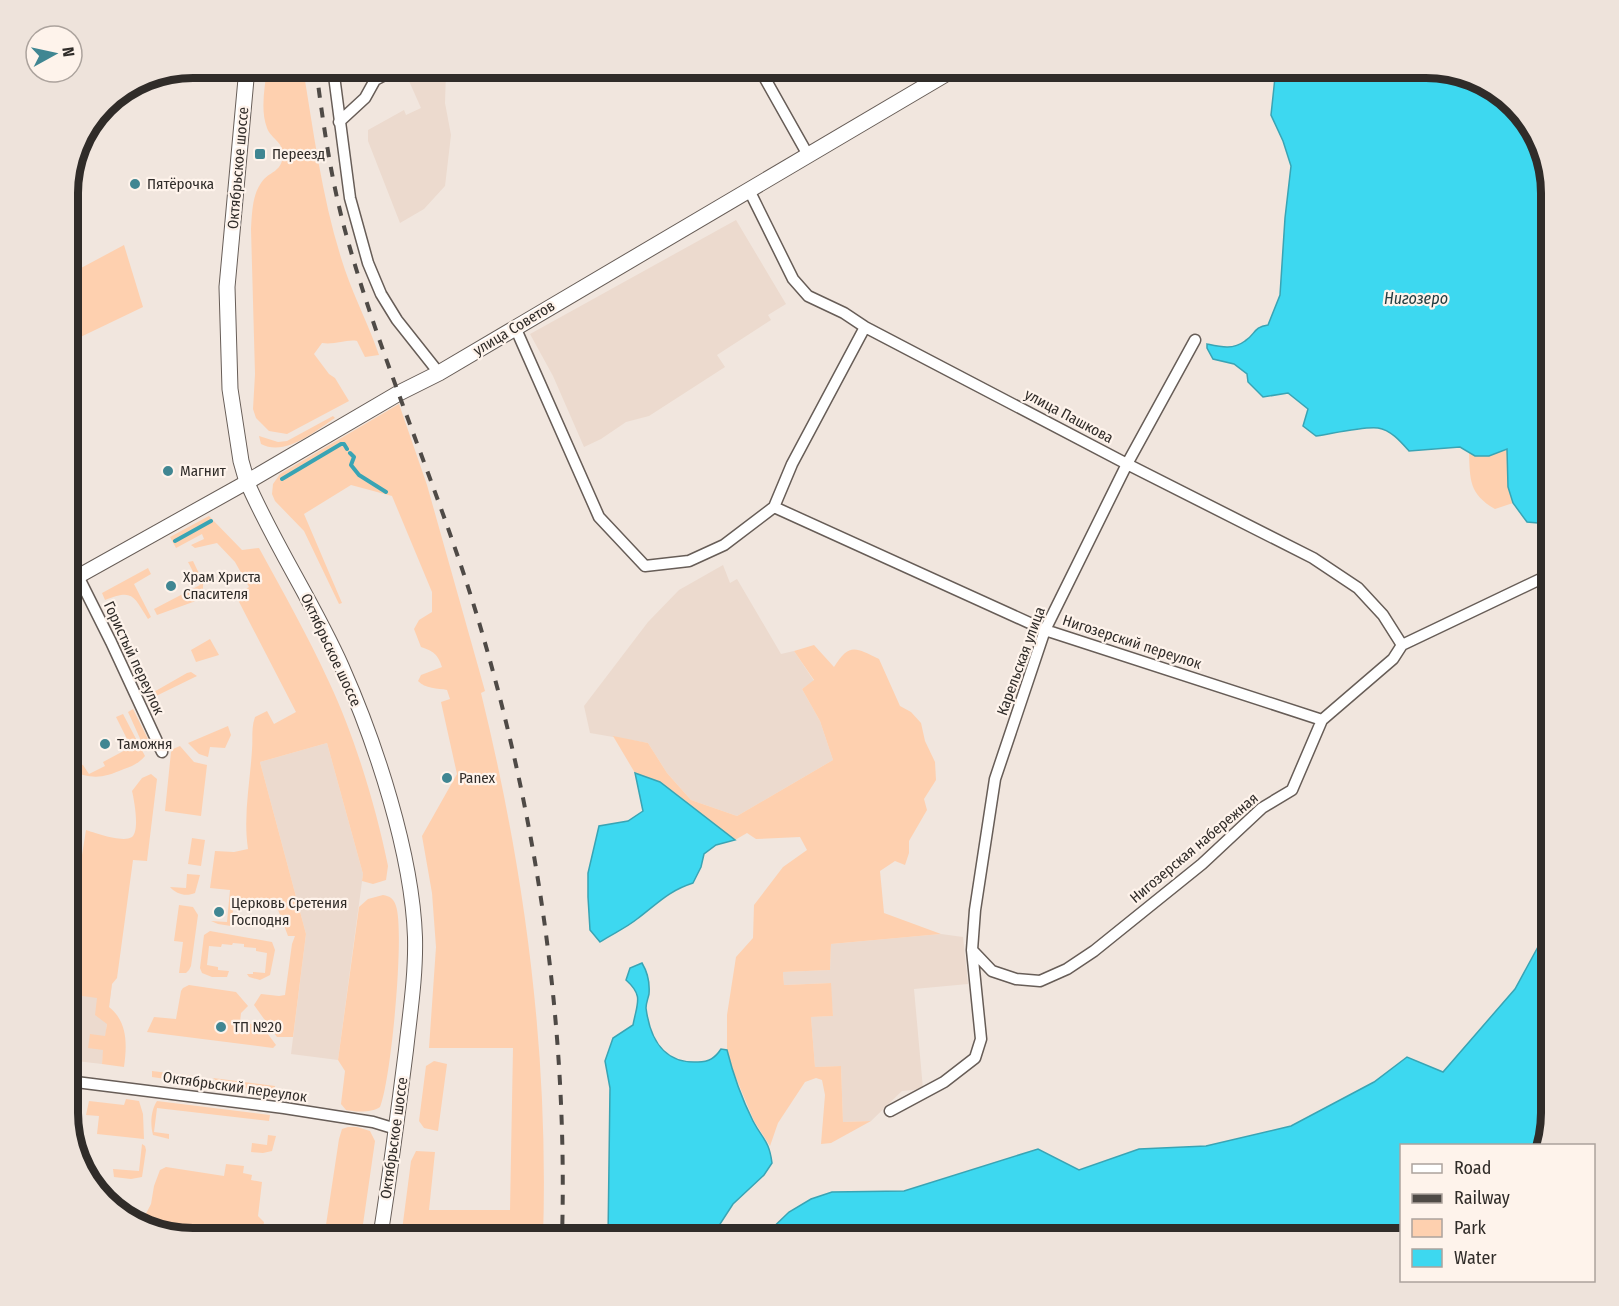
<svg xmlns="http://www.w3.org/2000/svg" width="1619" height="1306" font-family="'Fira Sans Condensed',sans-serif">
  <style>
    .built { fill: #ecdace }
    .green { fill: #fed0af }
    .water { fill: #3dd8f0; stroke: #39a4b4; stroke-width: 1.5 }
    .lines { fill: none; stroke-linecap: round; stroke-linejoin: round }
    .stream { stroke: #39a4b4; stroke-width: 4 }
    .minor-casing { stroke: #675d57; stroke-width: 13 }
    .tertiary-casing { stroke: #675d57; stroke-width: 16 }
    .secondary-casing { stroke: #675d57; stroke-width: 17 }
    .minor { stroke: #fff; stroke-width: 10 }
    .tertiary { stroke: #fff; stroke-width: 14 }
    .secondary { stroke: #fff; stroke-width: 15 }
    .rail { stroke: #4f4a46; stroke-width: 4; stroke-dasharray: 10 10; stroke-linecap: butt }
    .poi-dot { fill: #408692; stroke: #fef3eb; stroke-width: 2 }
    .labels { text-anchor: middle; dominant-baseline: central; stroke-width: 4.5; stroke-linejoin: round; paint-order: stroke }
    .poi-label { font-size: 15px; fill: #302c29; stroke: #fef3eb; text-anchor: start }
    .street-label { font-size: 15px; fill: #302c29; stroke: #fef3eb }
    .water-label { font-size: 16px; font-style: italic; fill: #233c40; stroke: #fef3eb }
    .rim { fill: none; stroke: #302c29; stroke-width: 8 }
  </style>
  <rect width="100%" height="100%" fill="#f1e6de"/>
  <path class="built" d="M405 72H446L445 103 451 135 445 186 424 209 400 223 368 141V130L404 110 406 115 421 108Z
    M736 220 786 304 768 315 771 320 717 355 725 367 649 416 626 422 601 439 584 447 553 376 530 334Z
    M723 565 730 583 737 579 781 654 794 651 814 681 802 689 820 721 833 760 737 816 691 800 667 773 648 743 590 733 584 706 648 622 679 590Z
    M327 743 363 874 338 1060 291 1054 306 934 260 762Z
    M941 934 963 937 968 984 914 989 923 1089 902 1091 871 1121 843 1122 841 1066 815 1067 811 1017 833 1016 830 983 784 985 783 972 830 970 831 944Z
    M68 978 112 983 102 1064 68 1060Z"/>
  <path class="green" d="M267 68H303C314 135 323 205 345 270 355 299 369 326 379 355L365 357 357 341C347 339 335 345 322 343L314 354 329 374 335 378 349 401 287 434 269 431 256 418 253 409 255 374 251 229C252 214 252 196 261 183 269 171 281 173 283 156 284 142 271 139 267 128 260 109 265 87 267 68Z
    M124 245 143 307 68 343V275Z
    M399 404 427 485 485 691 481 693C525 872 549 1053 543 1238H401L411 1161 416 1151 435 1152 429 1210H510L513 1048H429L436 947 432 893 422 836 457 774 441 702 450 699 447 690C438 688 425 689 418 681L421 675 442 667C438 654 433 651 421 647L414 629 419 620 432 612V592L392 496 351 485 304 514 342 603 339 604 304 531 275 501 272 494 273 484 280 474Z
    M333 416 335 418C315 431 285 457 261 444L259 436 278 442 287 441Z
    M1507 449 1508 487 1513 503 1495 509C1469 494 1470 480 1469 452L1475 456Z
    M209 516 242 550 259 548C283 592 308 636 329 682 355 737 376 807 388 866L386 880 373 884 362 881 363 874 327 743 260 762 306 934 293 1037H277L254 1005 261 994 279 996 285 995 292 944 295 936H288L277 907 268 902 235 897 231 926 218 924 211 921 227 922 230 890 210 888 215 851 234 852 248 849C243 816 250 783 252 750 253 739 251 728 255 717L267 711 274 724 296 712 236 596 249 587 235 562 217 543 195 548 191 545 204 539 202 534 176 548 170 537Z
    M193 561 203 582V596L193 602 157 615 154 609 200 585 188 562Z
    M148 568 151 574 134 584 151 617 148 619C133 595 133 589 105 600L102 593Z
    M210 639 219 655 196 662 191 650Z
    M814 645 834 667C849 643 855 647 879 659L900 706 911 712 921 723 925 741 935 762 936 780 924 799 927 810 909 841V853L905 865 895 861 880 871 884 913 941 934 831 944 830 970 783 972 784 985 831 983 833 1016 811 1017 815 1067 841 1066 843 1122 871 1121 831 1143 821 1144 825 1095 822 1080 816 1078 805 1082 778 1123 770 1146 754 1121 731 1066 727 1050V1015L736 957 753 938 754 905 783 867 807 850 800 837 756 839 747 833 735 840 660 782 635 773 613 736 648 743 667 773 691 800 737 816 833 760 820 721 802 689 814 680 794 651Z
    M191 672 197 676 154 697 152 693 187 673Z
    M133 709 148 739V749L143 745 128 712Z
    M123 714 145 756C139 763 133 766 124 769 101 779 92 779 68 770V760L83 765 89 774 105 766 103 762 131 747 116 717Z
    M228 726 231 735 225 748 210 747 208 757 199 754 188 743Z
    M180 746 194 762 207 765 201 816 165 811 171 752 173 749Z
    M151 774 157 779 147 861 133 860 117 978 112 984 109 1007C128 1022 127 1045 124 1067L102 1064 103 1050 88 1048 90 1034 105 1036 107 1024 95 1015 97 998 68 994V949H77L68 941 69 923 68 921V899H75L86 830C95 833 123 843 132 837 140 831 134 799 132 791L142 778Z
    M192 838 205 840 201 866 188 864Z
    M187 874 200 875 195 893C186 897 176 894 170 887L186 888Z
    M383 895C390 896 394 899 396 906 405 932 391 1081 380 1107 371 1113 356 1112 346 1110L341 1104 345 1071 338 1060 359 907 368 899Z
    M179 905 193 907 198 915 191 966 189 970 186 973H179L183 942 174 941Z
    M210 931 272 942 275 950 270 975 260 980 249 977 247 974H253V972L265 973 267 953 256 951V948L244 947V944L233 943 232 945 222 944 221 947 209 946 207 965 218 967V970L229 971 227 977H212L202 973 200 968 204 935Z
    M189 985 236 992 248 1006 241 1013 240 1022 262 1026 276 1045 273 1048 147 1032 154 1017 176 1019 181 991 183 988Z
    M434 1061 447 1064 438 1131 424 1128 419 1121 426 1066Z
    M152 1071 202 1077 197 1082 193 1083 152 1077Z
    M213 1078 275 1086V1092L221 1085Z
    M126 1099 139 1101 143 1114 144 1139 97 1134 99 1116 86 1115 89 1101 124 1105Z
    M157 1101 270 1115 269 1121 157 1108 154 1132 169 1134V1139L153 1135C150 1124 151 1110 157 1101Z
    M348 1127H357L370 1131 375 1141 361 1238H324L339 1139 342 1129Z
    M268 1135 276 1136 272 1151 263 1153 251 1152 252 1143 267 1145Z
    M142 1144 145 1146 146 1150 142 1177 131 1179 114 1177 113 1169 139 1171Z
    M226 1164 244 1166 243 1173 252 1175 251 1180 262 1182 258 1216 264 1222 262 1233 259 1236 238 1233 237 1238C205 1238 169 1241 140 1225L151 1204 154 1186 160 1170 166 1167 224 1176Z"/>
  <path class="water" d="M1276 68H1426L1474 77 1508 98 1539 138 1551 193V427L1544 440 1549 460 1551 459V486L1545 489 1551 517 1538 523 1527 522 1513 503 1508 487 1507 449 1489 456H1475L1460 447 1409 451C1401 442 1391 430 1378 428 1365 426 1330 434 1316 436L1303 426 1308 409 1288 393 1263 397 1248 382 1247 374 1234 364 1213 359 1207 348V344C1221 347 1233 350 1245 341 1256 334 1253 327 1268 325L1280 295 1285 218 1291 166 1283 141 1271 115Z
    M635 773 660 782 735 840 716 845 704 854 701 867 693 883C668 891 657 904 637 919 626 928 612 934 600 942L590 930 588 897V873L599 826 628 821 643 811Z
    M1551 923V1113L1545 1145 1402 1146 1401 1238H762L789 1212 811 1199 832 1192 904 1191 1038 1149 1079 1170 1139 1149 1206 1146 1291 1126 1374 1082 1407 1057 1443 1072 1515 989Z
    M642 963C648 973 650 982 649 994 648 999 646 1003 646 1008 650 1039 664 1064 698 1062 709 1062 715 1058 721 1049L727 1050C733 1074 742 1099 753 1121 763 1140 769 1140 772 1163L764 1175 733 1204 711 1238H608L610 1088 605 1061 613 1038 633 1025C637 1003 644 996 626 980L630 968Z"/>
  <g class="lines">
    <path class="stream" d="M350 453 354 457 351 465 359 475 386 492
      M282 479 341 444H344L347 449
      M175 541 211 521"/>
    <g class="minor-casing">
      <path id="minor" d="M333 68 350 198 368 263 381 294 397 320 439 373
        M759 68 808 155
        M339 122 365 98 375 80 398 68
        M749 190 793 279 808 296 844 313 865 327 1127 464 1313 558 1358 588 1383 615 1402 645
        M515 327 599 517 645 566 689 561 724 545 774 507 792 464 865 327
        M774 507 1045 630 1322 720
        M78 576 111 642 162 752
        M972 950 992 971 1016 979 1040 981 1067 969 1094 951 1202 864 1262 808 1292 790 1322 720 1393 659 1402 645 1551 574
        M68 1081 284 1108 373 1122 396 1129
        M890 1111 944 1082 975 1058 981 1039 972 950 975 910 995 779 1045 630 1127 464 1195 340"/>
    </g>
    <g class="tertiary-casing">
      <path id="tertiary" d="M68 582 247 482C275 546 314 604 342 667 376 744 412 853 415 937 416 975 410 1013 406 1050 398 1113 390 1176 380 1238"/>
    </g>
    <g class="secondary-casing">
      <path id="secondary" d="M247 68 227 287 230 389 241 461 247 482 399 393 439 373 956 68"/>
    </g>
    <use href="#minor" class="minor"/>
    <use href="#tertiary" class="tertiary"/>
    <use href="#secondary" class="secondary"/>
    <path class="rail" d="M316 68C323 123 331 180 346 234 383 368 442 496 481 629 539 827 568 1032 562 1238"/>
  </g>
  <g class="poi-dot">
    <rect x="254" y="148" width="12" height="12" rx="3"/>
    <circle cx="135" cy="184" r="6"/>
    <circle cx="168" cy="471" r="6"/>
    <circle cx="171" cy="586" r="6"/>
    <circle cx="105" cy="744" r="6"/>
    <circle cx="447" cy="778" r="6"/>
    <circle cx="219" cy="912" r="6"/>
    <circle cx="221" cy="1027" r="6"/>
  </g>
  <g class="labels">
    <g class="poi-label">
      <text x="272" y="154">Переезд</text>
      <text x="147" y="184">Пятёрочка</text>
      <text x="180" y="471">Магнит</text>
      <text x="183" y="577">Храм Христа<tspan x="183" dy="17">Спасителя</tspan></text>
      <text x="117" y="744">Таможня</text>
      <text x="459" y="778">Panex</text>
      <text x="231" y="903">Церковь Сретения<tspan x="231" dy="17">Господня</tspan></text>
      <text x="233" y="1027">ТП №20</text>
    </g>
    <g class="street-label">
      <text transform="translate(238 168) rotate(-85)">Октябрьское шоссе</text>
      <text transform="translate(514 328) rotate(-31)">улица Советов</text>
      <text transform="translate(1069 416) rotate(28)">улица Пашкова</text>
      <text transform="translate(1132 642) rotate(18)">Нигозерский переулок</text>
      <text transform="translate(331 650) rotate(65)">Октябрьское шоссе</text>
      <text transform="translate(134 658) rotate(65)">Гористый переулок</text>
      <text transform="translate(1021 661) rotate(-70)">Карельская улица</text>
      <text transform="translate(1194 848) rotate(-40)">Нигозерская набережная</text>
      <text transform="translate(235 1087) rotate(8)">Октябрьский переулок</text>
      <text transform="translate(394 1138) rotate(-82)">Октябрьское шоссе</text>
    </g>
    <g class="water-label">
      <text x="1416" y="298">Нигозеро</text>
    </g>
  </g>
  <path d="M0 0H1619V1306H0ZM193 78H1426A115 115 0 0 1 1541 193V1113A115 115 0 0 1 1426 1228H193A115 115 0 0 1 78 1113V193A115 115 0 0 1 193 78Z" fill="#eee3db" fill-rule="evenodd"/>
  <path class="rim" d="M193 78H1426A115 115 0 0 1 1541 193V1113A115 115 0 0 1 1426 1228H193A115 115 0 0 1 78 1113V193A115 115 0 0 1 193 78Z"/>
  <rect x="1400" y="1144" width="195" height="138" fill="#fef3eb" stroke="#aca39d" stroke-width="1.5"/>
  <rect x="1412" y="1164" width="30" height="9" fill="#ffffff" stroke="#aca39d" stroke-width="1.5"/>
  <text x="1454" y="1174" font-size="18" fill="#302c29">Road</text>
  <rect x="1412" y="1194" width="30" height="9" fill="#4f4a46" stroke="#aca39d" stroke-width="1.5"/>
  <text x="1454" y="1204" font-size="18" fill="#302c29">Railway</text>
  <rect x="1412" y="1219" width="30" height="18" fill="#fed0af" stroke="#aca39d" stroke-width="1.5"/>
  <text x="1454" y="1234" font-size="18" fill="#302c29">Park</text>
  <rect x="1412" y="1249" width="30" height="18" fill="#3dd8f0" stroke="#aca39d" stroke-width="1.5"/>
  <text x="1454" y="1264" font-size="18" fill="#302c29">Water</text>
  <g transform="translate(54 54) rotate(82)"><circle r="28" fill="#fef3eb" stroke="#aca39d" stroke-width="1.5"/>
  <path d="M0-4.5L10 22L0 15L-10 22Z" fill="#408692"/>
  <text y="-9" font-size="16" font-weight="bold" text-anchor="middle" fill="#302c29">N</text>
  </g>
</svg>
